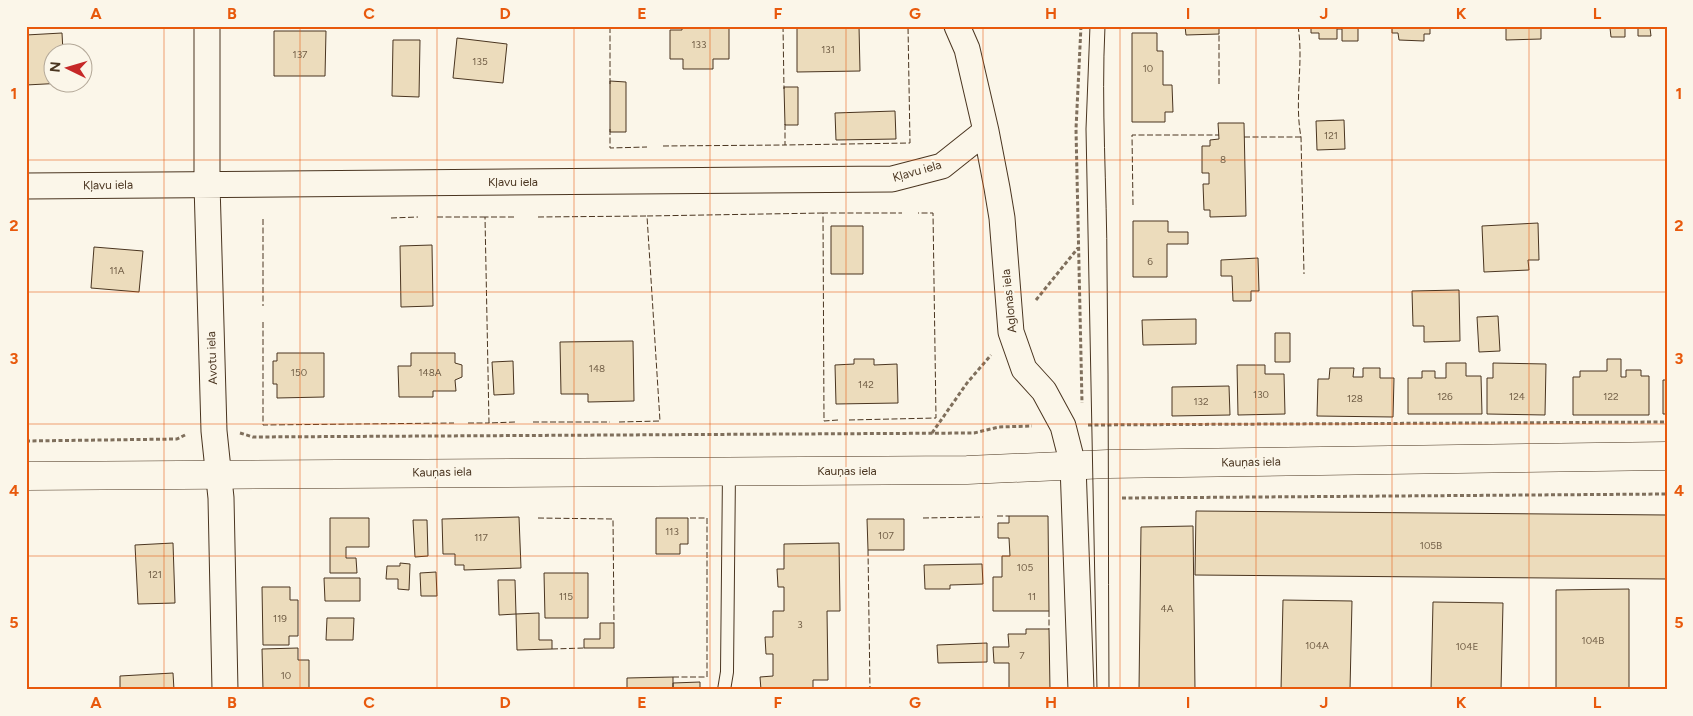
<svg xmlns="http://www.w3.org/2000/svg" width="1693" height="716" font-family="Figtree,sans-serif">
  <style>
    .building { fill: #ecdcbc; stroke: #4a3520 }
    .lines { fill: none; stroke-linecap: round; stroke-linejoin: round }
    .service-casing { stroke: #4a3520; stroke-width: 14 }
    .minor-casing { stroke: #4a3520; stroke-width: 27 }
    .tertiary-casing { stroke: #4a3520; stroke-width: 29 }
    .path { stroke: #7f6f5c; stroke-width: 3; stroke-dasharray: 4 2.5; stroke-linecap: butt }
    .service { stroke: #fbf6e9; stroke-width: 12 }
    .minor { stroke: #fbf6e9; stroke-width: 25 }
    .tertiary { stroke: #fbf6e9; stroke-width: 28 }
    .tram { stroke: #4a3520; stroke-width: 1 }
    .fence { stroke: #4a3520; stroke-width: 1; stroke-dasharray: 6 2.5; stroke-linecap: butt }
    .grid { fill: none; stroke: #e8590c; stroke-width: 1; stroke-opacity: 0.55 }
    .labels { text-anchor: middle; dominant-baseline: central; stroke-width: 4; stroke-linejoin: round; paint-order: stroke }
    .number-label { font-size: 10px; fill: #725f47 }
    .street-label { font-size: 12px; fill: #4a3520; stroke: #fbf6e9 }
    .neatline { fill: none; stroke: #e8590c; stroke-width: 2 }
    .grid-label { font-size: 16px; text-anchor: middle; font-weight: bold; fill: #e8590c }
  </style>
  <rect width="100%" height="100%" fill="#fbf6e9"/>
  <path class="building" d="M682 26 729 28V59H713V69H683V59H670V30H682Z
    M797 26H859L860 71 797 72Z
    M1185 26H1219V34L1186 35Z
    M1311 26H1358V41H1342V29H1337V39H1319V33H1311Z
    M1392 26H1430V34H1424V41L1399 40 1398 33H1392Z
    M1506 26H1541V39L1506 40Z
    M1602 26H1660V27L1650 28 1651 36H1638V28L1625 27V37H1611L1610 28H1602Z
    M274 31H326L325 76H274Z
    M62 33 63 52H52V82L64 83 26 85V35Z
    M1132 33H1157V51H1163V85H1172L1173 112H1165V122H1132Z
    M457 38 507 44 503 83 453 78Z
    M393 40H420L419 97 392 96Z
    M610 81 626 82V132H610Z
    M784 87H798V125H785Z
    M895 111 896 139 836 140 835 113Z
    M1344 120 1345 149 1317 150 1316 121Z
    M1218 123H1244L1246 216 1210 217V210H1204L1203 184H1209V173H1202V146H1210V140L1219 139Z
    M1133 221H1168V232H1188V244H1167V277H1133Z
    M1538 223 1539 260H1528L1529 270 1484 272 1482 226Z
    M831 226H863V274H831Z
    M432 245 433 306 401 307 400 246Z
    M94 247 143 251 139 292 91 288Z
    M1258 258 1259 291H1251V301H1233L1232 276H1221V260Z
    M1459 290 1460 341 1424 342V326H1413L1412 291Z
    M1498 316 1500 351 1479 352 1477 317Z
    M1196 319V344L1143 345 1142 320Z
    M1275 333H1290V362H1275Z
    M633 341 634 401 588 402V394H561L560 342Z
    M277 353H324V397L277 398V384H273V361H277Z
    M411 353H455V363L462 365V377L455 380 456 391H433V397H399L398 366H411Z
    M854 359H874V365L897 364 898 403 836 404 835 365 854 364Z
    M1607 359H1621V377H1626V370H1641V376H1649V415H1573V377H1580V371H1607Z
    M513 361 514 394 494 395 492 362Z
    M1446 363H1466V376H1481L1482 414H1408V378H1422V371H1435V378H1446Z
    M1493 363 1546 364 1545 415 1487 414V378H1493Z
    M1237 365H1265V374H1284L1285 414 1238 415Z
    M1330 368H1354L1353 377H1363V368H1380V378H1394L1393 417 1317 416 1318 379H1329Z
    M1663 380H1667V414H1663Z
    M1229 386 1230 415 1172 416V387Z
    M1196 511 1667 515V579L1195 575Z
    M1009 516H1048L1049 611H993V577H1002V556H1010L1009 538H998V523H1009Z
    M519 517 521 568 464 570V565H455V554H443L442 519Z
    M330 518H369V547H346V558H356L357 573H330Z
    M656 518H688V544H680V554H656Z
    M867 519H904V550H868Z
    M413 520H427L428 556 415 557Z
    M1193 526 1195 690H1139L1141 527Z
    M173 543 175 603 138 604 135 545Z
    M839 543 840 611H827L828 680H813V690H761L760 677 773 676V654H766L765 637H773V611H784V587H778L777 569H784V544Z
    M400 563 410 564 409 590 398 589V579H386L387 566H400Z
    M982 564 983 584 950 585V589H925L924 565Z
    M436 572 437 596H421L420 573Z
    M544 573H588V618H545Z
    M324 578H360V601H325Z
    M498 580H515L516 614 499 615Z
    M262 587H290V600H298V636H289V645H263Z
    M1629 589V690H1556V590Z
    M1283 600 1352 601 1350 690H1281Z
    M1433 602 1503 603 1501 690H1431Z
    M539 613V640H552V649L517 650 516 614Z
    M327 618H354L353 640H326Z
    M600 623H614V648H584V639H600Z
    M1026 629H1049L1050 690H1009V663H994L993 647H1009L1008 634H1026Z
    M987 643V662L938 663 937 645Z
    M298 648V660H309V690H263L262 649Z
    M173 673 174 690H120V676Z
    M673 677V690H627V678Z
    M700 682V690H673V683Z"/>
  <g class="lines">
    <g class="service-casing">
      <path id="service" d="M724 690 727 672 729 471"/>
    </g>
    <g class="minor-casing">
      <path id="minor" d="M207 26V184L214 431 221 498 225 690
        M957 26 967 49 986 131 997 188 1002 218 1011 332 1024 369 1044 391 1063 426 1073 465 1081 690
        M26 186 892 179 942 166 986 131"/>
    </g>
    <g class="tertiary-casing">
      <path id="tertiary" d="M26 476 967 470 1108 464 1667 456"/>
    </g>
    <path class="path" d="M1081 26 1076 129 1082 403
      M1036 300 1078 248
      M1088 425 1667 422
      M240 433 253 437 974 433 999 427 1032 426
      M932 433 967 383 991 355
      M26 441 177 439 187 434
      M1122 498 1667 494"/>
    <use href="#service" class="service"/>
    <use href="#minor" class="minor"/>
    <use href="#tertiary" class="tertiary"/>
    <path class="tram" d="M1090 26 1086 129 1097 690
      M1105 26C1101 107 1107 188 1107 269 1109 409 1108 549 1109 690"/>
    <path class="fence" d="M783 26 784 89
      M1298 26C1304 63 1294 100 1301 137L1304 274
      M610 84V26
      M1219 84V34
      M785 124V145L910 143 908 26
      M610 129V148L647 147
      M1244 137H1301
      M663 146 785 145
      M1133 205 1132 135H1219
      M437 217H485
      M514 217H485L489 423 515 422
      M538 217 647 216
      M391 218 418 217
      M263 219V306
      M263 322V425L454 423
      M838 420 824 421 823 213H902
      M849 420 936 418 933 213H918
      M533 422H610
      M619 422 660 421 647 216 823 213
      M468 423H489
      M997 516H1009
      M538 518 613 519 614 623
      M923 518 983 517
      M868 550 870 690
      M1049 611V629
      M552 649 584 648
      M673 677H707V518H688"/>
  </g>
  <path class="grid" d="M164 26V690M300 26V690M437 26V690M574 26V690M710 26V690M846 26V690M983 26V690M1120 26V690M1256 26V690M1392 26V690M1529 26V690M26 160H1667M26 292H1667M26 424H1667M26 556H1667"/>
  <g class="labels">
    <g class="number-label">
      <text x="699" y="44">133</text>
      <text x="828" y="49">131</text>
      <text x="300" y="54">137</text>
      <text x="480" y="61">135</text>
      <text x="1148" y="68">10</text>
      <text x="1331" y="135">121</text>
      <text x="1223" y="159">8</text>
      <text x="1150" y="261">6</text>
      <text x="117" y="270">11A</text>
      <text x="597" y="368">148</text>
      <text x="299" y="372">150</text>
      <text x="430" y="372">148A</text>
      <text x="866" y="384">142</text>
      <text x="1261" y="394">130</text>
      <text x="1445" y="396">126</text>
      <text x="1517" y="396">124</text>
      <text x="1611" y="396">122</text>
      <text x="1355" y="398">128</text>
      <text x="1201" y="401">132</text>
      <text x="672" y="531">113</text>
      <text x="886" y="535">107</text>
      <text x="481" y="537">117</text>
      <text x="1431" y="545">105B</text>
      <text x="1025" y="567">105</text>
      <text x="155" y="574">121</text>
      <text x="566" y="596">115</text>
      <text x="1032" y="596">11</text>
      <text x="1167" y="608">4A</text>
      <text x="280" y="618">119</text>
      <text x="800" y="624">3</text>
      <text x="1593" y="640">104B</text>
      <text x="1317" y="645">104A</text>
      <text x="1467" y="646">104E</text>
      <text x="1022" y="655">7</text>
      <text x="286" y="675">10</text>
    </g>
    <g class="street-label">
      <text transform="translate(917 171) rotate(-16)">Kļavu iela</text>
      <text x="513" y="182">Kļavu iela</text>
      <text transform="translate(108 185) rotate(-1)">Kļavu iela</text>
      <text transform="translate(1009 301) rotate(-96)">Aglonas iela</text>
      <text transform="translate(212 358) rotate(-92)">Avotu iela</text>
      <text transform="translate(1251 462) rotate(-1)">Kauņas iela</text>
      <text x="847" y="471">Kauņas iela</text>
      <text transform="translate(442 472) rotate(-1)">Kauņas iela</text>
    </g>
  </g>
  <rect width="1693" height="716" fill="none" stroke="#fbf6e9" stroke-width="55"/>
  <g transform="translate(68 68) rotate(275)"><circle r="24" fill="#fbf6e9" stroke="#b4a999"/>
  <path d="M0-4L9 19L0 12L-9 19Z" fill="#c62828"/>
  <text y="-8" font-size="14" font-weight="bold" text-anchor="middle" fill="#4a3520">N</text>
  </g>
  <rect x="28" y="28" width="1638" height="660" class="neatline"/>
  <g class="grid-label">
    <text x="96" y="19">A</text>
    <text x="232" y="19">B</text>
    <text x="369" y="19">C</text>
    <text x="505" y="19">D</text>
    <text x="642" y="19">E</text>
    <text x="778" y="19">F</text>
    <text x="915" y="19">G</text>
    <text x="1051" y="19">H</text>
    <text x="1188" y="19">I</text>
    <text x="1324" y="19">J</text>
    <text x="1461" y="19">K</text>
    <text x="1597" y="19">L</text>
    <text x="14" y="99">1</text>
    <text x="1679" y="99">1</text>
    <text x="14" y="231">2</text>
    <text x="1679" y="231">2</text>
    <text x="14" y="364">3</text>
    <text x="1679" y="364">3</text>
    <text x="14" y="496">4</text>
    <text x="1679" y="496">4</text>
    <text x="14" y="628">5</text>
    <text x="1679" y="628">5</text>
    <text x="96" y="708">A</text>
    <text x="232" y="708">B</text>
    <text x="369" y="708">C</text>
    <text x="505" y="708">D</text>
    <text x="642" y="708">E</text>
    <text x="778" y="708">F</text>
    <text x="915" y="708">G</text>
    <text x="1051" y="708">H</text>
    <text x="1188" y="708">I</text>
    <text x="1324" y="708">J</text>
    <text x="1461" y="708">K</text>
    <text x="1597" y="708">L</text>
  </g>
</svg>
